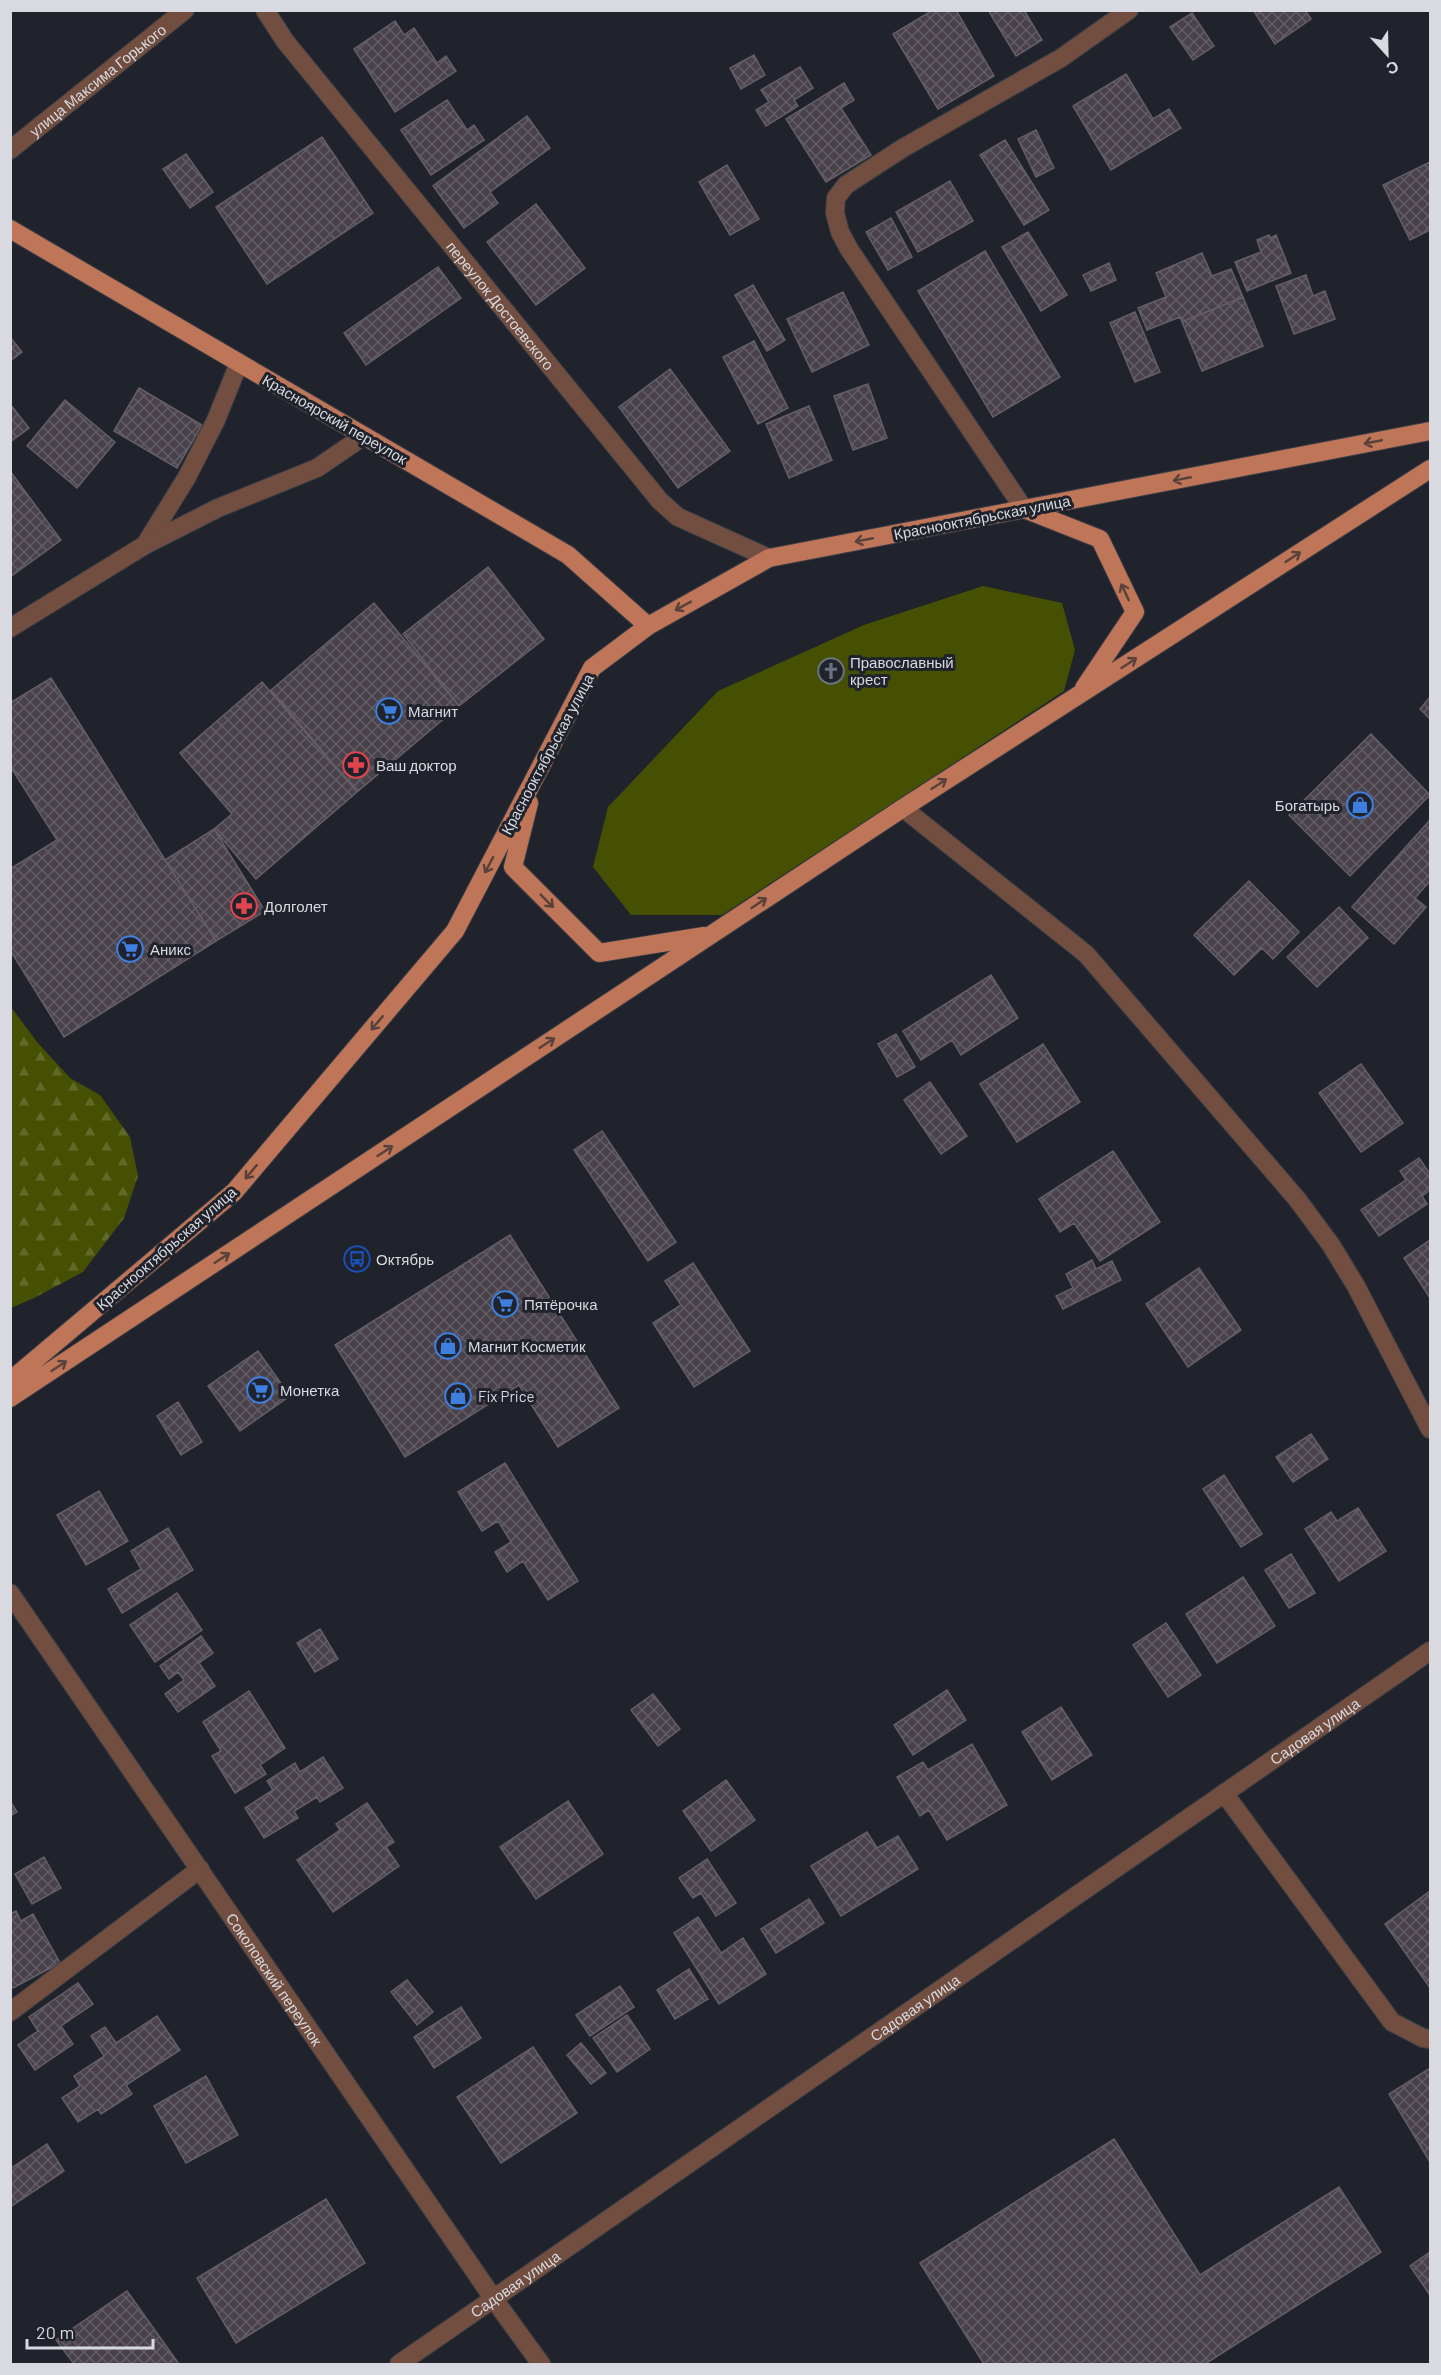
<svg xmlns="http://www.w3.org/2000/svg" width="1441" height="2375" font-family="Barlow,sans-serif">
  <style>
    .green { fill: #465003 }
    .forest { fill: url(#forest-firs) }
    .building { fill: url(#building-cross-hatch); stroke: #655e67; stroke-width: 1.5 }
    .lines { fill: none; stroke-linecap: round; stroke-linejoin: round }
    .minor-casing { stroke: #3a3d45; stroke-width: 20 }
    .major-casing { stroke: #3a3d45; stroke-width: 20 }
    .minor { stroke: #714e3f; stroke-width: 18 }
    .major { stroke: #bf7658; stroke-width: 18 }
    .oneway { stroke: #58403b }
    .labels { text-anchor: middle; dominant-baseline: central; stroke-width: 6; stroke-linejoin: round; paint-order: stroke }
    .street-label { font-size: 15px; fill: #d9dae1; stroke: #20232c }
    .poi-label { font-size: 15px; fill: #d9dae1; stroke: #20232c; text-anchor: start }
  </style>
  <defs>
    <pattern id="forest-firs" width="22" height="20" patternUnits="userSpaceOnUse" patternTransform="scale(1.5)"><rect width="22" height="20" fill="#465003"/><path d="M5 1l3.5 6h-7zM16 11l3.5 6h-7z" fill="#606927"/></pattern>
    <pattern id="building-cross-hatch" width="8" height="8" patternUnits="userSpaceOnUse" patternTransform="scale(1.5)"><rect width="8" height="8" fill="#49424b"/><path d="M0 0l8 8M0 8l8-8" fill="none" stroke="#635d65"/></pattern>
  </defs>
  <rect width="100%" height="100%" fill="#20232c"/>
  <path class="green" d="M983 586 1062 603 1075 650 1064 691 722 915H631L593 867 608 807 718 691 864 625Z"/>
  <path class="forest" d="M11 1007 37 1042 70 1078 100 1095 130 1137 138 1176 124 1218 83 1272 34 1298 11 1308Z"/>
  <path class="building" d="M933 10H956L994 76 938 109 893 34Z
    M988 10H1024L1042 40 1016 56Z
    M1253 10H1305L1311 19 1275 44Z
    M1192 13 1214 46 1193 60 1170 27Z
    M395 21 404 35 414 28 437 63 446 56 456 71 395 112 354 49Z
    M754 55 765 75 741 89 730 68Z
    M800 67 813 88 794 100 798 106 766 126 756 110 769 102 761 90Z
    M1126 74 1153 119 1169 109 1181 128 1111 170 1073 106Z
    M844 83 854 100 841 108 871 155 826 182 786 119Z
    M447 100 467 130 474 125 484 140 431 175 401 130Z
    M527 116 550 148 490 192 498 203 464 228 433 186Z
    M1036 130 1054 168 1036 177 1018 139Z
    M322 137 373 213 267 284 216 207Z
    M1005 140 1049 210 1024 225 980 155Z
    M186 154 213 192 190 208 163 169Z
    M1430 162V230L1410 240 1383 185Z
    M727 165 759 219 730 235 699 182Z
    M950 181 973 221 918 252 896 212Z
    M536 204 585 268 536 305 487 242Z
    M891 218 912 257 888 270 866 232Z
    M1028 232 1067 295 1041 311 1002 247Z
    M1269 235 1270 238 1276 235 1291 273 1247 291 1235 262 1261 252 1257 240Z
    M985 251 1060 377 993 417 918 291Z
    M1202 253 1212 276 1231 269 1243 297 1182 322 1180 317 1147 330 1138 308 1166 297 1156 273Z
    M1109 263 1116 280 1091 291 1083 275Z
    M438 267 461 298 366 365 344 333Z
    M1306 275 1313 296 1325 291 1335 319 1294 334 1276 286Z
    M753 285 785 340 767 351 735 295Z
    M843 292 869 345 812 372 787 319Z
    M1243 297 1263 346 1202 371 1182 322Z
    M1135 312 1160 372 1135 382 1110 323Z
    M10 337 22 352 10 361Z
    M754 341 788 408 758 424 723 357Z
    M670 369 730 451 678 488 619 407Z
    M868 384 887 438 853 450 834 396Z
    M139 388 202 425 177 468 114 431Z
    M65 400 115 442 77 488 27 446Z
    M10 404 29 428 10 442Z
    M809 406 832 460 789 478 766 424Z
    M10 471 61 540 10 577Z
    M488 567 544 639 459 706 403 634Z
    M374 603 459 706 357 792 271 690Z
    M51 678 216 941 64 1037 10 950V869L57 840 10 766V703Z
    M262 682 357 792 256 879 214 829 232 814 180 753Z
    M1430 697V719L1420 709Z
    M1371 734 1430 795 1350 876 1289 815Z
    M1430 820V881L1415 898 1426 907 1394 944 1352 907Z
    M214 829 265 911 216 941 165 860Z
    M1249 881 1299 932 1273 959 1262 948 1234 975 1194 935Z
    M1339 907 1368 938 1317 987 1287 957Z
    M991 975 1018 1018 961 1055 952 1040 921 1060 903 1031Z
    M896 1034 915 1067 897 1077 878 1044Z
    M1043 1044 1080 1102 1017 1142 980 1084Z
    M1361 1064 1403 1123 1361 1152 1319 1093Z
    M930 1082 967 1136 941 1154 904 1100Z
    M602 1131 676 1242 648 1261 574 1150Z
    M1113 1151 1160 1222 1100 1261 1074 1223 1060 1232 1039 1199Z
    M1419 1158 1430 1174V1190L1422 1196 1427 1204 1379 1236 1361 1210 1406 1180 1400 1171Z
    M510 1235 619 1408 558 1447 519 1385 405 1457 335 1345Z
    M1430 1240V1298L1404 1258Z
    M1092 1260 1096 1269 1112 1261 1121 1280 1063 1309 1056 1296 1073 1288 1066 1274Z
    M693 1263 750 1351 694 1387 653 1323 681 1305 665 1281Z
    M1199 1268 1241 1330 1188 1367 1146 1304Z
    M258 1351 290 1396 240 1431 208 1386Z
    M178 1402 202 1442 181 1455 157 1416Z
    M1311 1434 1328 1459 1293 1482 1276 1457Z
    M505 1463 578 1581 548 1600 523 1561 507 1572 495 1552 511 1542 498 1521 482 1531 458 1492Z
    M1224 1475 1262 1534 1241 1547 1203 1489Z
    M99 1491 128 1541 86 1565 57 1515Z
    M1358 1508 1386 1551 1339 1581 1305 1529 1331 1512 1337 1521Z
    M168 1528 193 1570 122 1613 108 1589 141 1569 131 1551Z
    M1291 1554 1315 1593 1289 1608 1265 1570Z
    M1243 1577 1275 1626 1217 1663 1186 1614Z
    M177 1593 202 1630 155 1662 130 1625Z
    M1166 1623 1201 1675 1168 1697 1133 1645Z
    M320 1629 338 1659 315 1672 297 1643Z
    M201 1636 213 1653 199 1663 215 1686 178 1712 165 1694 184 1680 178 1672 169 1679 160 1666Z
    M947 1690 966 1720 913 1755 894 1725Z
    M249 1691 285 1748 260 1765 266 1774 235 1793 212 1756 221 1751 203 1722Z
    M653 1694 680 1729 658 1746 631 1710Z
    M1061 1707 1092 1755 1052 1780 1022 1732Z
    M972 1744 1007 1805 947 1840 929 1810 920 1816 897 1777 923 1762 928 1770Z
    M323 1757 343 1788 320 1802 317 1797 294 1811 298 1818 264 1838 245 1808 273 1790 267 1781 295 1763 300 1772Z
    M726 1780 755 1820 711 1851 683 1811Z
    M10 1801 17 1812 10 1816Z
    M568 1801 603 1854 536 1899 500 1847Z
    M367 1803 394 1842 386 1847 399 1866 333 1912 297 1860 340 1830 336 1824Z
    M867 1832 877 1848 898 1836 918 1869 841 1916 811 1866Z
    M44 1857 61 1888 32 1904 15 1874Z
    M707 1859 736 1903 716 1916 701 1893 693 1898 679 1878Z
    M1430 1891V1988L1385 1924Z
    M809 1899 824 1923 776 1953 761 1929Z
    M16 1911 21 1921 33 1914 60 1963 13 1988 10 1983V1914Z
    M698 1917 721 1953 743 1938 766 1974 719 2004 674 1933Z
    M689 1969 708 1999 675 2019 657 1990Z
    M407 1980 433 2012 417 2025 391 1992Z
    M78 1983 93 2004 61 2026 73 2044 35 2070 18 2045 38 2031 29 2017Z
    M620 1986 634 2007 590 2036 576 2015Z
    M461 2007 481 2038 434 2068 414 2037Z
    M627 2015 650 2049 617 2072 593 2038Z
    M157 2016 180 2050 126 2085 132 2094 101 2114 98 2109 78 2122 62 2098 80 2086 74 2076 104 2056 91 2036 105 2027 116 2043Z
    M581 2043 606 2073 591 2084 567 2055Z
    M533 2047 577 2113 501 2163 457 2097Z
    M1430 2068V2162L1389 2094Z
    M206 2076 238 2135 186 2163 154 2106Z
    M1114 2139 1200 2275 1339 2187 1381 2252 1205 2364H984L920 2263Z
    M47 2144 64 2171 10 2207V2169Z
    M326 2199 365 2263 236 2343 197 2278Z
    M1430 2252V2295L1410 2266Z
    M127 2291 179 2364H74L56 2340Z"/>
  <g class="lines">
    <g class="minor-casing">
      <g id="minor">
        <path id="s1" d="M265 10 285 41 660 501 678 517 769 558"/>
        <path id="s2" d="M10 150 185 10"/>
        <path d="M1024 509 849 249 840 232 835 213 836 198 846 185 903 148 1061 58 1129 10"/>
        <path d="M145 545 187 477 216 420 239 363"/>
        <path d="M10 628 145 545 218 508 317 468 364 436"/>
        <path d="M903 808 1086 954 1297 1199 1331 1245 1356 1286 1430 1429"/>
        <path id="s3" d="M10 1593 493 2298 541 2364"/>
        <path d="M1224 1793 1392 2022 1423 2038 1430 2039"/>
        <path d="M10 2012 200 1869"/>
        <path id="s4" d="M399 2364 1430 1651"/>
      </g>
    </g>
    <g class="major-casing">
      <path id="major" d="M10 229 568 555 648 626
        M1024 509 1100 539 1135 612 1084 688
        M529 803 513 867 599 953 704 936
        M10 1381 234 1192 455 931 592 668 648 626 769 558 1430 431
        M10 1398 903 808 1430 469"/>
    </g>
    <use href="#minor" class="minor"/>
    <use href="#major" class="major"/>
  </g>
  <defs><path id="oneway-shaft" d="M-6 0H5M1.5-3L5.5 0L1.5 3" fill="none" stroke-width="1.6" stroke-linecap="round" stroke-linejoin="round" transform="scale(1.5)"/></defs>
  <g class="oneway">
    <use href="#oneway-shaft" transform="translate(1373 442) rotate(169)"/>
    <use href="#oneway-shaft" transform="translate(1182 479) rotate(169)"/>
    <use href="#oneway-shaft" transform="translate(864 540) rotate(169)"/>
    <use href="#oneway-shaft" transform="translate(1293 557) rotate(-33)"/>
    <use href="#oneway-shaft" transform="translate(1125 592) rotate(-115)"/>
    <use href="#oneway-shaft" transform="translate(683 606) rotate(151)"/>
    <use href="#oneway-shaft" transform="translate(1129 663) rotate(-33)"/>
    <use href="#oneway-shaft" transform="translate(939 784) rotate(-33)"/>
    <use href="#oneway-shaft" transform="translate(489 865) rotate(118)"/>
    <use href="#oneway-shaft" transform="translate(547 901) rotate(45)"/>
    <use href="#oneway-shaft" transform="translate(759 903) rotate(-33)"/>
    <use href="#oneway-shaft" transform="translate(377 1023) rotate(130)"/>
    <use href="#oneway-shaft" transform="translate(547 1043) rotate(-33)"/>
    <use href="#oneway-shaft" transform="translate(385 1151) rotate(-33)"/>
    <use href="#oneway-shaft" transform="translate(251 1172) rotate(130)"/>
    <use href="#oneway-shaft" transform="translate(222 1258) rotate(-33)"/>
    <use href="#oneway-shaft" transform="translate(59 1366) rotate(-33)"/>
  </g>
  <defs>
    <g id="church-ring" transform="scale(1.35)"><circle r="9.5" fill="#20232c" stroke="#6b7280" stroke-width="1.5"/><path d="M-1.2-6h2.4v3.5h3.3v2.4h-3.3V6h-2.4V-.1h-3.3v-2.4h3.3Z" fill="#6b7280"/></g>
    <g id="supermarket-ring" transform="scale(1.35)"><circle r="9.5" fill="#20232c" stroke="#3f7fe0" stroke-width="1.5"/><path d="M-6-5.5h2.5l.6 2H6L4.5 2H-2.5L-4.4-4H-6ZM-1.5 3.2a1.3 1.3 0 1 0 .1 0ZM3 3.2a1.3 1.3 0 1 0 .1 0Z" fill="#3f7fe0"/></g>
    <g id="pharmacy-ring" transform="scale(1.35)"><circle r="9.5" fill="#20232c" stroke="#e0444e" stroke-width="1.5"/><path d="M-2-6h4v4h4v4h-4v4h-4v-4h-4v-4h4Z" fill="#e0444e"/></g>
    <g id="shop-ring" transform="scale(1.35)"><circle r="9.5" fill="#20232c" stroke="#3f7fe0" stroke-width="1.5"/><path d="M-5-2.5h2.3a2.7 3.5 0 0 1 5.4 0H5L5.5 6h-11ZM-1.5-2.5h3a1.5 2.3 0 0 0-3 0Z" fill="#3f7fe0"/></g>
    <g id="bus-ring" transform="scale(1.35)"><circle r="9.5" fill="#20232c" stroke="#1a4fb4" stroke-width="1.5"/><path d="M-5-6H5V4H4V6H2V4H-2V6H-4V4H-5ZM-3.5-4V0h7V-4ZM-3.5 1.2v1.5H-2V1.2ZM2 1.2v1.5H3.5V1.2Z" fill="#1a4fb4"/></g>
  </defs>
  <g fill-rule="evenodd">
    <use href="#church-ring" x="831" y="671"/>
    <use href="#supermarket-ring" x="389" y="711"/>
    <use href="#pharmacy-ring" x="356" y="765"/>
    <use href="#shop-ring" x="1360" y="805"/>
    <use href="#pharmacy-ring" x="244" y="906"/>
    <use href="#supermarket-ring" x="130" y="949"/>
    <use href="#bus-ring" x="357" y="1259"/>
    <use href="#supermarket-ring" x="505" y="1304"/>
    <use href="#shop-ring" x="448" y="1346"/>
    <use href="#supermarket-ring" x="260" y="1390"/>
    <use href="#shop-ring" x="458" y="1396"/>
  </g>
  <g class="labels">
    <g class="street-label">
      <text stroke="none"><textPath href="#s2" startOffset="112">улица Максима Горького</textPath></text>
      <text stroke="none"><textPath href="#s1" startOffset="378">переулок Достоевского</textPath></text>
      <text transform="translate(335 419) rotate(30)">Красноярский переулок</text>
      <text transform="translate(982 517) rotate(-11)">Краснооктябрьская улица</text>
      <text transform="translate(547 754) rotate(-62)">Краснооктябрьская улица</text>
      <text transform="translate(166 1248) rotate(-41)">Краснооктябрьская улица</text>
      <text stroke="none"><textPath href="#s4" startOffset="1113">Садовая улица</textPath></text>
      <text stroke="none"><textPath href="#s3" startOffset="468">Соколовский переулок</textPath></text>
      <text stroke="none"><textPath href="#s4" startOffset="627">Садовая улица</textPath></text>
      <text stroke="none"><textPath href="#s4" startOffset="141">Садовая улица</textPath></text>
    </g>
    <g class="poi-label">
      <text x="850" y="662">Православный<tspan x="850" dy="17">крест</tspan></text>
      <text x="408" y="711">Магнит</text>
      <text x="376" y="765">Ваш доктор</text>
      <text x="1340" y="805" text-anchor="end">Богатырь</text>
      <text x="264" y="906">Долголет</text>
      <text x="150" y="949">Аникс</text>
      <text x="376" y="1259">Октябрь</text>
      <text x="524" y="1304">Пятёрочка</text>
      <text x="468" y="1346">Магнит Косметик</text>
      <text x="280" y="1390">Монетка</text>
      <text x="478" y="1396">Fix Price</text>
    </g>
  </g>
  <rect width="1441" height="2375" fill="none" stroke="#d9dae1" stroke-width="24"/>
  <g transform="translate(1387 54) rotate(158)" stroke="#20232c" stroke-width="4.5" paint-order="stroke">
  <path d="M0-4.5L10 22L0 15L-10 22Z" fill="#d9dae1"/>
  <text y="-9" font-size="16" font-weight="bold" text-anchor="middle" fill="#d9dae1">С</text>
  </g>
  <path d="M27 2339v9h126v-9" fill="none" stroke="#d9dae1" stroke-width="3"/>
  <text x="36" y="2339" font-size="18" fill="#d9dae1" stroke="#20232c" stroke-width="4.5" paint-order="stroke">20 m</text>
</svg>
